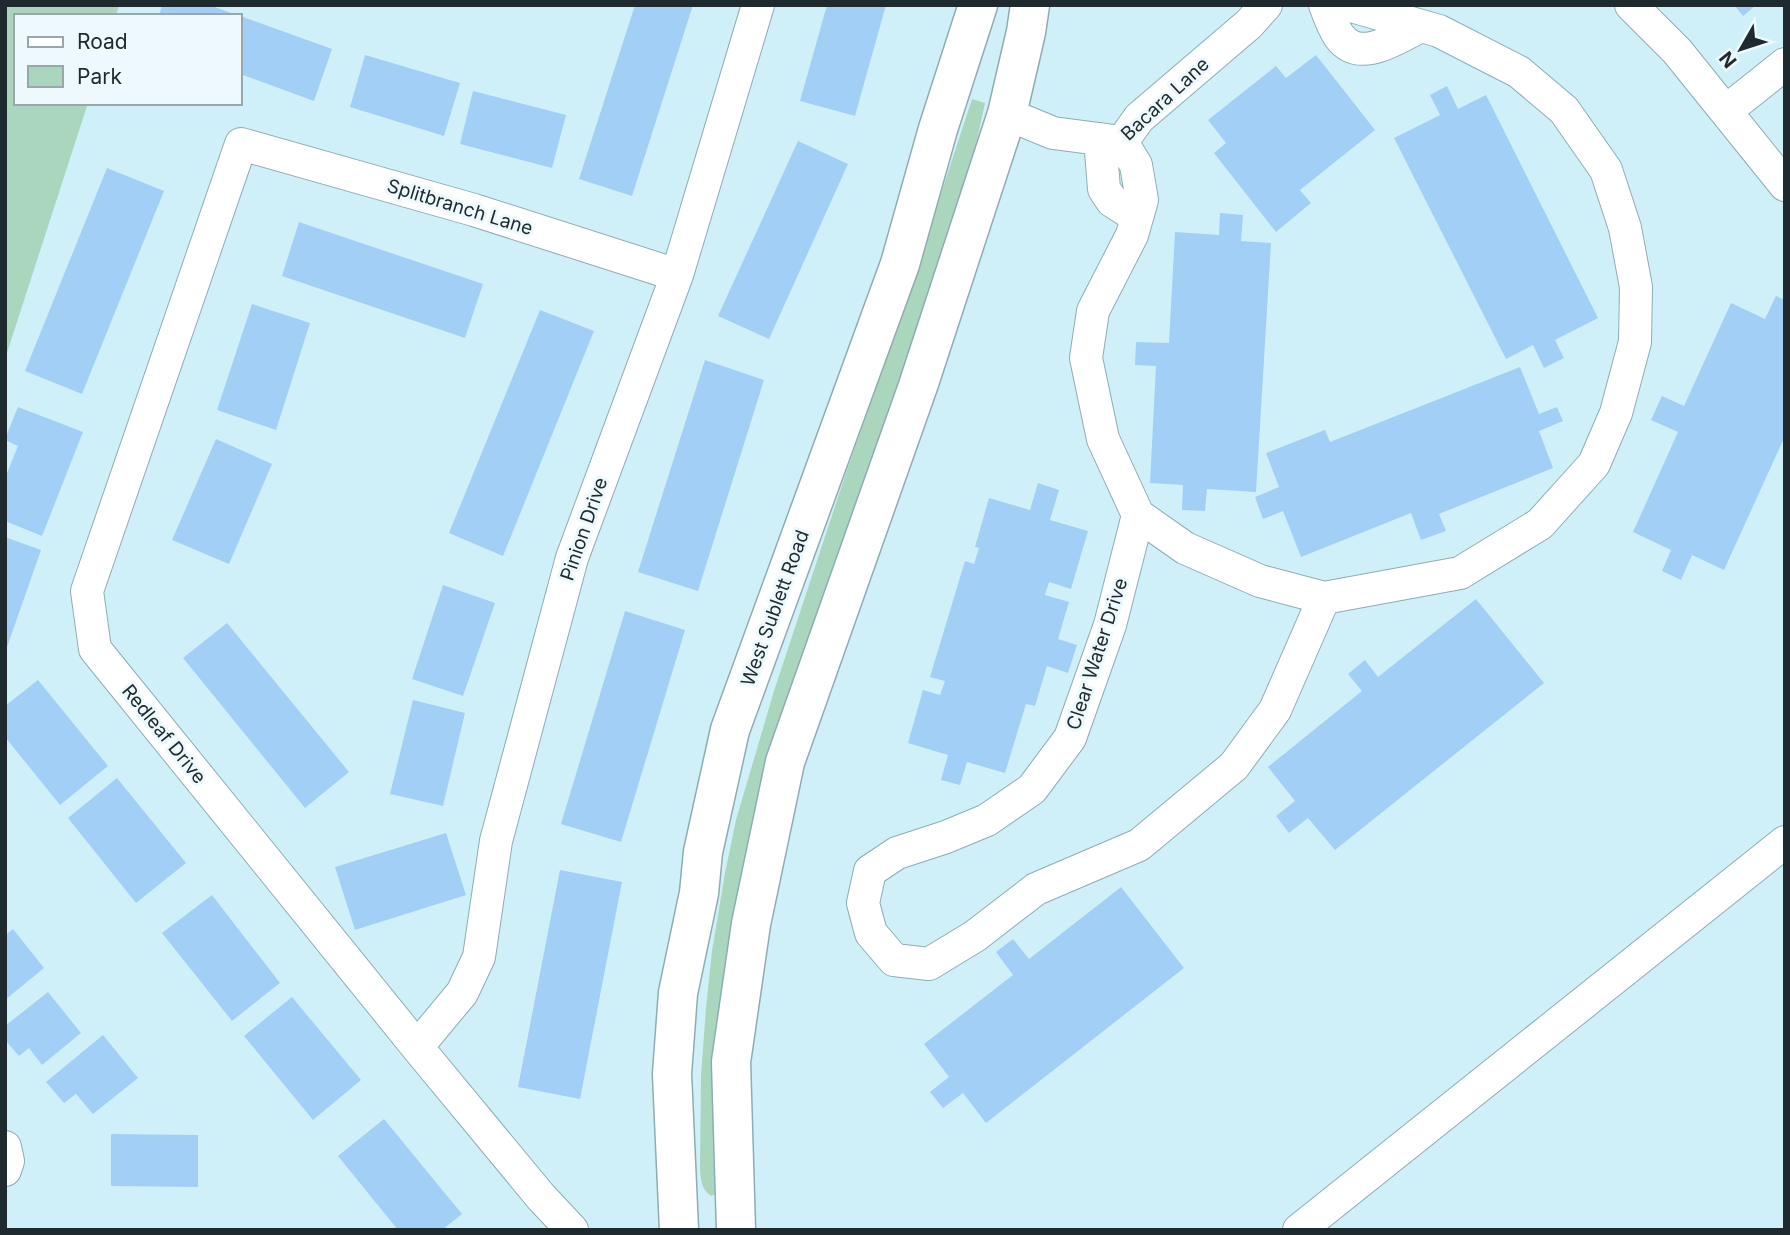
<svg xmlns="http://www.w3.org/2000/svg" width="1790" height="1235" font-family="Inter,sans-serif">
  <style>
    .green { fill: #aad6bd }
    .building { fill: #a2cff6 }
    .lines { fill: none; stroke-linecap: round; stroke-linejoin: round }
    .minor-casing { stroke: #8eacb4; stroke-width: 34 }
    .major-casing { stroke: #8eacb4; stroke-width: 41 }
    .minor { stroke: #fff; stroke-width: 32 }
    .major { stroke: #fff; stroke-width: 38 }
    .labels { text-anchor: middle; dominant-baseline: central; stroke-width: 6; stroke-linejoin: round; paint-order: stroke }
    .street-label { font-size: 19px; fill: #1e2a2e; stroke: #edf9fd }
  </style>
  <rect width="100%" height="100%" fill="#d0f0f9"/>
  <path class="green" d="M5 5H119L116 16H16V103H88L5 359Z
    M972 99 985 103 965 195 833 593 716 1194 711 1196C701 1189 701 1180 700 1169L701 1076 706 1008 712 951 725 873 736 820 774 691 846 473 891 346Z"/>
  <path class="building" d="M162 5H209L237 15 159 16Z
    M635 5H693L632 196 579 179Z
    M827 5H886L855 116 800 101Z
    M1734 5H1756L1743 16Z
    M240 16 332 49 314 101 240 74Z
    M365 55 460 83 444 136 350 107Z
    M1316 55 1375 130 1300 190 1311 203 1276 232 1214 153 1226 143 1208 120 1276 66 1286 78Z
    M1447 86 1458 109 1486 95 1598 318 1555 340 1564 358 1544 368 1533 345 1506 359 1394 138 1440 115 1430 95Z
    M473 91 566 115 552 168 460 144Z
    M798 141 848 164 769 339 718 316Z
    M107 168 164 191 82 394 25 371Z
    M1220 213 1243 215 1241 241 1271 243 1256 492 1207 489 1205 511 1182 510 1183 485 1150 483 1156 366 1135 365 1136 342 1169 343 1175 232 1219 235Z
    M299 222 483 284 465 338 282 276Z
    M1776 296 1785 300V436L1724 570 1692 555 1681 580 1662 571 1671 550 1633 532 1678 432 1651 420 1662 396 1684 406 1731 303 1765 319Z
    M252 304 310 323 276 430 217 410Z
    M540 310 594 331 503 556 449 533Z
    M705 360 764 380 698 591 638 572Z
    M1520 367 1539 414 1557 407 1563 421 1539 431 1553 468 1439 514 1446 531 1421 540 1411 513 1301 557 1283 511 1263 519 1255 497 1279 487 1266 453 1325 430 1330 442Z
    M18 407 83 432 42 536 5 521V478L18 446 5 440V439Z
    M216 439 272 464 229 564 172 540Z
    M1038 483 1059 490 1050 520 1088 531 1071 589 1049 582 1045 595 1069 602 1058 639 1077 645 1068 673 1047 666 1035 706 1026 704 1005 773 967 762 960 785 941 780 948 755 908 743 923 690 940 695 945 681 930 677 965 561 974 564 979 548 975 547 989 498 1030 510Z
    M5 537 41 550 6 650H5Z
    M443 585 495 603 463 696 412 679Z
    M1476 599 1544 683 1335 850 1308 818 1289 833 1276 816 1295 801 1268 767 1362 691 1348 674 1365 660 1378 677Z
    M625 611 685 630 621 842 561 824Z
    M227 623 349 772 305 808 183 658Z
    M38 680 108 766 60 805 5 737V706Z
    M413 700 465 713 443 806 390 794Z
    M117 778 186 863 136 903 68 818Z
    M446 833 466 895 355 930 335 867Z
    M560 870 622 882 580 1099 518 1087Z
    M1121 887 1184 968 986 1123 963 1093 943 1108 930 1092 949 1077 924 1044 1013 975 996 952 1013 939 1029 959Z
    M212 895 280 983 232 1021 162 933Z
    M13 929 44 968 5 1000V935Z
    M48 992 81 1033 42 1065 29 1048 19 1056 5 1040V1026Z
    M292 997 361 1080 313 1120 244 1036Z
    M103 1035 138 1078 93 1114 76 1094 64 1103 46 1082Z
    M384 1119 462 1214 442 1230H398L338 1156Z
    M111 1134 198 1135V1187L111 1186Z"/>
  <g class="lines">
    <g class="minor-casing">
      <path id="minor" d="M1325 5C1329 16 1333 27 1339 36 1360 65 1398 37 1421 26
        M1631 5 1677 51 1785 185
        M1726 111 1785 64
        M1007 114 1053 133 1122 142 1139 118 1249 24 1266 5
        M1100 139 1104 189 1112 201 1137 217
        M1122 142 1136 165 1142 200 1132 235 1093 311 1086 358 1103 439 1138 515 1185 548 1260 581 1324 598 1460 573 1540 524 1594 464 1616 413 1635 342 1636 287 1625 228 1606 170 1564 110 1519 72 1439 31 1348 5
        M1138 515 1110 625 1070 738 1032 789 987 820 946 837 897 853 870 871 863 903 871 933 894 960 929 964 975 936 1036 889 1139 845 1234 766 1275 710 1324 598
        M417 1047 462 993 479 957 496 841 572 558 677 275 758 5
        M5 1147 8 1161 5 1170
        M572 1230 541 1197 417 1047 95 649 87 591 241 144 474 210 677 275
        M1299 1230 1785 842"/>
    </g>
    <g class="major-casing">
      <path id="major" d="M679 1230 672 1074 678 993 699 893 703 852 730 730 900 264 938 129 978 5
        M736 1230 731 1062 751 924 785 762 918 386 1007 114 1026 32 1030 5"/>
    </g>
    <use href="#minor" class="minor"/>
    <use href="#major" class="major"/>
  </g>
  <g class="labels">
    <g class="street-label">
      <text transform="translate(1165 99) rotate(-43)">Bacara Lane</text>
      <text transform="translate(460 207) rotate(17)">Splitbranch Lane</text>
      <text transform="translate(584 529) rotate(-71)">Pinion Drive</text>
      <text transform="translate(775 608) rotate(-70)">West Sublett Road</text>
      <text transform="translate(1097 654) rotate(-72)">Clear Water Drive</text>
      <text transform="translate(164 734) rotate(51)">Redleaf Drive</text>
    </g>
  </g>
  <rect width="1790" height="1235" fill="none" stroke="#1e2a2e" stroke-width="14"/>
  <rect x="14" y="14" width="228" height="91" fill="#edf9fd" stroke="#9aa6aa" stroke-width="2"/>
  <rect x="28" y="37" width="35" height="10" fill="#ffffff" stroke="#9aa6aa" stroke-width="2"/>
  <text x="77" y="49" font-size="21" fill="#1e2a2e">Road</text>
  <rect x="28" y="66" width="35" height="21" fill="#aad6bd" stroke="#9aa6aa" stroke-width="2"/>
  <text x="77" y="84" font-size="21" fill="#1e2a2e">Park</text>
  <g transform="translate(1741 49) rotate(231)" stroke="#edf9fd" stroke-width="5" paint-order="stroke">
  <path d="M0-5L12 26L0 18L-12 26Z" fill="#1e2a2e"/>
  <text y="-10" font-size="19" font-weight="bold" text-anchor="middle" fill="#1e2a2e">N</text>
  </g>
</svg>
